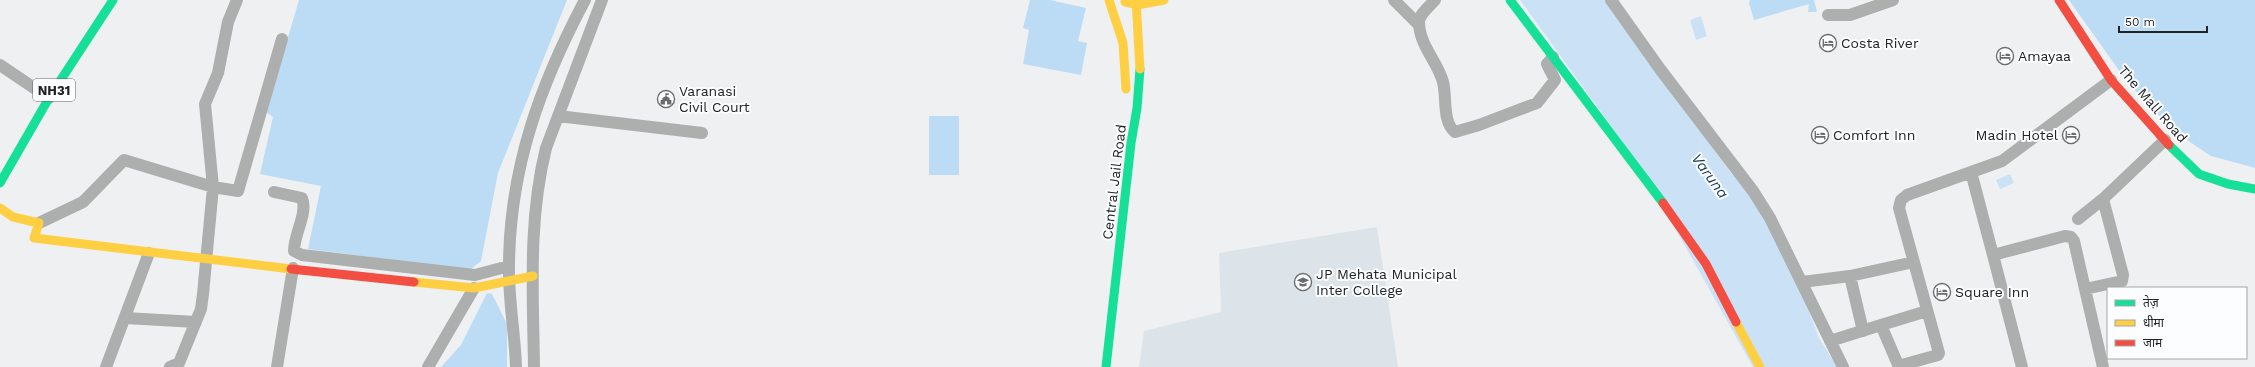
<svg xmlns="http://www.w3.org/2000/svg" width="2255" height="367" font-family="'Work Sans','Noto Sans Devanagari',sans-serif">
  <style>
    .built { fill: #dde4e9 }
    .green { fill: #bcdcf6 }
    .water { fill: #cbe2f6 }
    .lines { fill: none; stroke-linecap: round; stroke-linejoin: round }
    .street { stroke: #adaeae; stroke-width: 12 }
    .fast { stroke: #16e098; stroke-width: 9 }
    .slow { stroke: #ffcf43; stroke-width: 9 }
    .jam { stroke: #f24e42; stroke-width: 9 }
    .labels { text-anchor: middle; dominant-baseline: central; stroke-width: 4; stroke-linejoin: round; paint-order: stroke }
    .shield { fill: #fcfdfe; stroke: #636465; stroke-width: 1 }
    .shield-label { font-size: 13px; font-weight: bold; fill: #222324 }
    .poi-label { font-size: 14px; fill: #222324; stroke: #fcfdfe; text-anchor: start }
    .street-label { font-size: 14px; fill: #222324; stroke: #fcfdfe }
    .water-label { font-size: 15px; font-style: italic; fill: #173955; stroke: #fcfdfe }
  </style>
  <rect width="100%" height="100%" fill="#eef0f2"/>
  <path class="built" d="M1377 227 1398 367H1139L1144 331 1221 312 1219 253Z"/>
  <path class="green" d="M299 0H567L498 173 481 261 470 270 308 249 321 186 260 174 273 117 266 112Z
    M1030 0H1050L1086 8 1078 41 1087 43 1081 75 1023 64 1029 30 1023 28Z
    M1750 0H1814L1817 12H1808L1809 4 1754 20 1749 3Z
    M2069 0H2255V168L2211 156 2175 132 2128 83Z
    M929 116H959V175H929Z
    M487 293 492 294 507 324V367H441L461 345Z"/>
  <path class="water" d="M1520 0H1608L1640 49 1731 173 1753 198 1797 280 1819 338 1837 367H1753L1640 166Z
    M1701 16 1707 36 1696 40 1690 20Z
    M2010 174 2014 183 2000 189 1996 180Z"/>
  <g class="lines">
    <path class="street" d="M1394 0 1419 25
      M1435 0C1430 6 1419 14 1419 22 1419 45 1438 62 1443 82 1447 97 1442 122 1455 132L1479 125 1537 103 1555 80 1547 64 1553 57
      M1611 0 1660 69 1753 191 1770 218 1843 367
      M1828 15H1850L1893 0
      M0 65 49 98
      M558 116 702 133
      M1971 172 1993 255
      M274 192 302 198C308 214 294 233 294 251L302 255 475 275 509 266
      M2078 219 2103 199
      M39 223 83 202 124 160 213 187 238 191 282 39
      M1850 276 1863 331
      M1802 282 1850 276 1914 262
      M125 318 196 322
      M1881 325 1927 311
      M1830 341 1881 325 1899 367
      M1898 366 1938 355 1939 353 1899 208 1901 200 1907 195 2002 161 2111 80
      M106 367 149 253
      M170 367 179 363 201 309 203 294 213 187 205 104 218 73 228 22 237 0
      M277 367 293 268
      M428 367 474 288
      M516 367C515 333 508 298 509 264 510 167 540 85 585 0
      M534 367C533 293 528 220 546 148L602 0
      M2022 367 1993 255 2065 236 2071 237 2074 241 2085 289
      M2103 367 2085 289 2122 281 2123 275 2103 199 2165 140"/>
    <path class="fast" d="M1510 0 1663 203
      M2169 145 2199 174 2228 184 2255 189
      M0 183 49 98 113 0
      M1106 367 1131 143 1137 108 1140 69"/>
    <path class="slow" d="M1109 0 1123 43 1126 89
      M1136 0 1140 69
      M1125 2 1137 5 1164 0
      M0 208 13 217 39 223 34 238 291 269
      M414 282 474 288 533 276
      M1736 322 1760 367"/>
    <path class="jam" d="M2059 0 2111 80 2169 145
      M1663 203 1706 264 1736 322
      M291 269 414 282"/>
  </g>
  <defs>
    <g id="hotel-ring" transform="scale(0.9)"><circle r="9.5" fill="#fcfdfe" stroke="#696b6c" stroke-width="1.5"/><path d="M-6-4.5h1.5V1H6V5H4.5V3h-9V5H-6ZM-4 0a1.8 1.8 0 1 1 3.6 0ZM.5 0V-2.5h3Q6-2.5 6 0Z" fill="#696b6c"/></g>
    <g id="civic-ring" transform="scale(0.9)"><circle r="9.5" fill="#fcfdfe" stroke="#696b6c" stroke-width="1.5"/><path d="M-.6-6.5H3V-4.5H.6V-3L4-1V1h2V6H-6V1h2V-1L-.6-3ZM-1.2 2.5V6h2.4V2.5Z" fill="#696b6c"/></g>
    <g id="university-ring" transform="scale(0.9)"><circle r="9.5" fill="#fcfdfe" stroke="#696b6c" stroke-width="1.5"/><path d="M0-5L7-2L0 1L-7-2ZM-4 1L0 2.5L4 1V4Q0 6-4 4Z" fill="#696b6c"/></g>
  </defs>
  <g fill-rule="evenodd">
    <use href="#hotel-ring" x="1828" y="43"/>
    <use href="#hotel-ring" x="2005" y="56"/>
    <use href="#civic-ring" x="666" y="99"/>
    <use href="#hotel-ring" x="1820" y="135"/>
    <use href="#hotel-ring" x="2071" y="135"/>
    <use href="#university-ring" x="1303" y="282"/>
    <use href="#hotel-ring" x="1942" y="292"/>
  </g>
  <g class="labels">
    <rect class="shield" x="33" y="79" width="42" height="22" rx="3"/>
    <g class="shield-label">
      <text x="54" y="90">NH31</text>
    </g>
    <g class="poi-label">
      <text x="1841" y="43">Costa River</text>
      <text x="2018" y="56">Amayaa</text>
      <text x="679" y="91">Varanasi<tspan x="679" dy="16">Civil Court</tspan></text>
      <text x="1833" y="135">Comfort Inn</text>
      <text x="2058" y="135" text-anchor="end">Madin Hotel</text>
      <text x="1316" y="274">JP Mehata Municipal<tspan x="1316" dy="16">Inter College</tspan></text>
      <text x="1955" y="292">Square Inn</text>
    </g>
    <g class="street-label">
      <text transform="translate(2153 104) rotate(49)">The Mall Road</text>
      <text transform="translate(1114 182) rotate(-83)">Central Jail Road</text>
    </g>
    <g class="water-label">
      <text transform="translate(1710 176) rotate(54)">Varuna</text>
    </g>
  </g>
  <rect x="2107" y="287" width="140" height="72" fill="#fcfdfe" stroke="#a5a6a7"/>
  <rect x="2115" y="300" width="20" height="6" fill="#16e098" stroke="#a5a6a7"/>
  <text x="2143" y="307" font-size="12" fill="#222324">तेज़</text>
  <rect x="2115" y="320" width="20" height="6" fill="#ffcf43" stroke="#a5a6a7"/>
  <text x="2143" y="327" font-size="12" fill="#222324">धीमा</text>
  <rect x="2115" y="340" width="20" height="6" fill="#f24e42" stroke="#a5a6a7"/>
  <text x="2143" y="347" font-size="12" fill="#222324">जाम</text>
  <path d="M2119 26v6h88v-6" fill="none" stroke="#222324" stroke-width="2"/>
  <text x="2125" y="26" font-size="12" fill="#222324" stroke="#fcfdfe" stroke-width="3" paint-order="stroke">50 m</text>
</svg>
